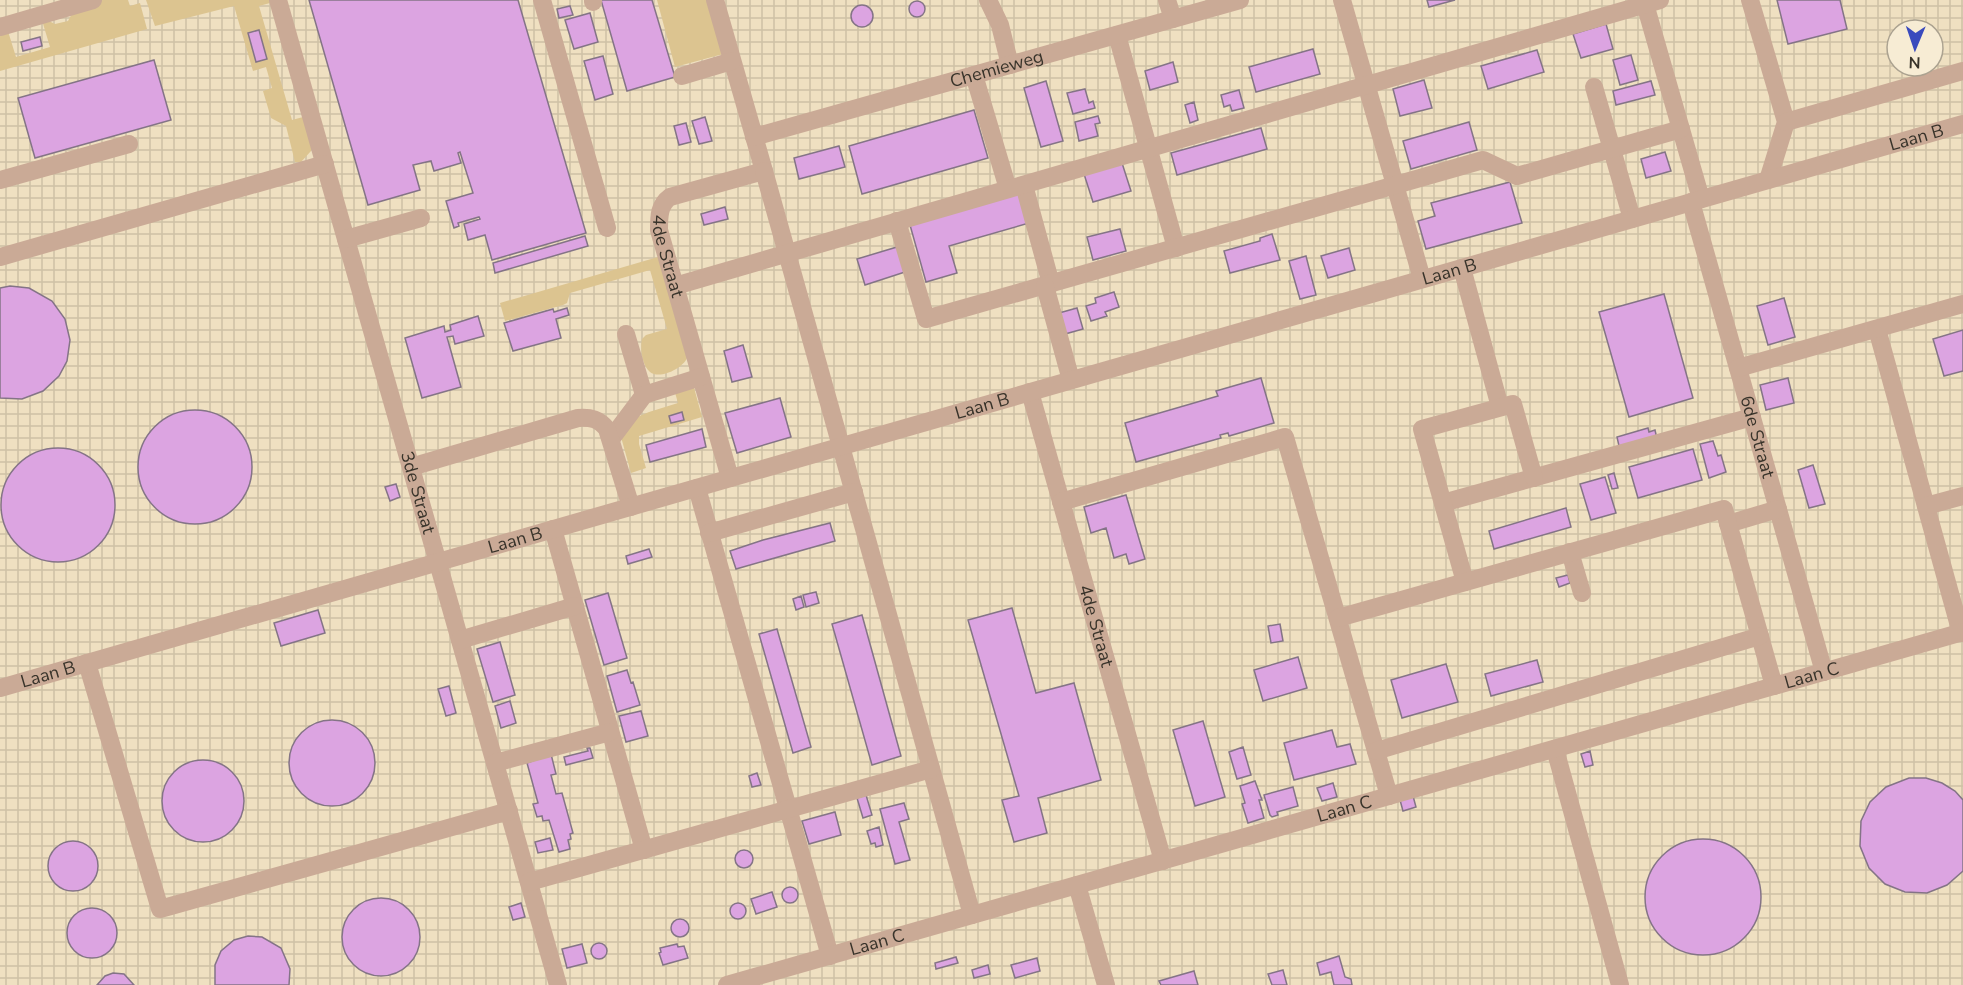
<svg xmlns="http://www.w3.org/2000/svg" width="1963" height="985" font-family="'Nunito Sans',sans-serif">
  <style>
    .industrial { fill: url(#industrial-grid); fill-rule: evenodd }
    .green { fill: #dcc490 }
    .building { fill: #dca4e1; stroke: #847486; stroke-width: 1.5 }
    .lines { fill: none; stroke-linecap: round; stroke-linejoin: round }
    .minor { stroke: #caaa96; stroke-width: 18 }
    .labels { text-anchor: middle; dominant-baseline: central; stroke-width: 4.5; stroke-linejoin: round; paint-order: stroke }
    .street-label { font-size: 18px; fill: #38332a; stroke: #f7ecd4 }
  </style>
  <defs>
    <pattern id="industrial-grid" width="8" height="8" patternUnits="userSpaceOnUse" patternTransform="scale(1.5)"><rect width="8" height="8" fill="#efe0c1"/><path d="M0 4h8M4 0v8" fill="none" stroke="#cec1a6"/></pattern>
  </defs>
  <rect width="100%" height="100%" fill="#f7ecd4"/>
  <path class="industrial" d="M0 0H1963V985H0ZM1897 30H1933V66H1897Z"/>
  <path class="green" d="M103 0H128L130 6 140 3 147 29 0 71V30L7 28 16 57 50 47 41 17 55 24 68 21 75 8Z
    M146 0H269L270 3 259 6 292 120 303 117 311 142V151L301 162H295L286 126 271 118 263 91 272 88 266 67 253 71 234 6 155 26Z
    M657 0H708L723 54 675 67Z
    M658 257 687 358C683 368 660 380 650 372 642 366 640 348 642 339L646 335 667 329 650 270 570 293 567 303 563 305 505 321 500 303Z
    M693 384 702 417 639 436V444L646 468 631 473 621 437 635 418 649 412 678 403 674 389Z"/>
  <path class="building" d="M309 0H518L586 233 492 260 485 235 468 240 464 224 480 219 479 217 458 223 459 226 454 228 446 201 473 193 460 152 458 153 461 163 434 171 431 161 413 165 420 190 368 205Z
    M601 0H652L675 77 627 91Z
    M1427 0H1455L1429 7Z
    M1777 0H1840L1847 29 1788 44Z
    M909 9a8 8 0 1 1 16 0a8 8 0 1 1-16 0Z
    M851 16a11 11 0 1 1 22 0a11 11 0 1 1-22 0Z
    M570 6 573 15 559 18 557 9Z
    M590 13 598 42 574 49 565 20Z
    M1606 24 1613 49 1581 58 1573 34Z
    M259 30 267 59 256 62 248 33Z
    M40 37 42 46 23 51 21 42Z
    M1313 49 1320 74 1256 92 1249 67Z
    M1537 50 1544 72 1488 89 1481 66Z
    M1631 55 1638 80 1620 85 1613 60Z
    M603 56 613 94 595 100 584 61Z
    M154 60 171 120 35 158 18 98Z
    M1173 62 1178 82 1150 90 1145 71Z
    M1424 80 1432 108 1400 116 1393 89Z
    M1046 81 1063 141 1041 147 1024 88Z
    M1651 81 1655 95 1616 105 1613 91Z
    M1085 89 1089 103 1093 101 1095 108 1073 114 1067 93Z
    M1239 90 1244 108 1232 111 1230 105 1224 107 1221 95Z
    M1194 102 1198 120 1190 123 1185 105Z
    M974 110 988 158 862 194 849 146Z
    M1098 116 1100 123 1095 124 1098 136 1079 141 1075 122Z
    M705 117 712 141 699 144 692 121Z
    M1469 122 1477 150 1411 169 1403 141Z
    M686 123 691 142 679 145 674 126Z
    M1261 128 1267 149 1177 175 1171 153Z
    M839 146 845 167 799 179 794 158Z
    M1665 152 1671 171 1646 178 1641 159Z
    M1122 163 1131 191 1093 202 1084 174Z
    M1510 182 1522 223 1426 249 1418 221 1435 216 1431 203Z
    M1020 193 1029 223 949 246 957 273 926 282 910 225Z
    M725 207 728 219 704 225 701 214Z
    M1120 229 1126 251 1093 260 1087 237Z
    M1272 234 1280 260 1230 273 1224 251 1260 241V238Z
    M585 236 588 246 495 273 493 263Z
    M897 247 905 272 865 285 857 259Z
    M1349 248 1355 270 1328 278 1321 256Z
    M1306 256 1316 295 1300 299 1289 261Z
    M10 286 29 288 52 301 65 319 70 340 67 361 59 376 43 391 22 399 0 398V288Z
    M1114 292 1119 307 1105 312 1107 316 1091 321 1086 306 1096 303 1095 298Z
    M1664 294 1693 398 1629 417 1599 312Z
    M1784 298 1795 337 1768 345 1757 306Z
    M567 308 569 315 556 319 561 338 513 351 504 323 553 309 554 312Z
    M1077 308 1083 329 1065 334 1059 313Z
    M478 316 484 336 455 344 453 336 447 337 461 387 422 398 405 338 444 326 445 332 451 330 450 325Z
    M1963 330V371L1944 376 1933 339Z
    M743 345 752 377 732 382 724 351Z
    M1261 378 1274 423 1229 436 1228 433 1220 435 1221 438 1136 462 1125 423 1218 396 1216 391Z
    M1788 378 1794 403 1766 410 1760 385Z
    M780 398 791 437 737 453 725 413Z
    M138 467a57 57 0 1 1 114 0a57 57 0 1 1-114 0Z
    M682 412 684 420 671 423 669 416Z
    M1648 428 1649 432 1655 430 1657 439 1619 446 1617 437Z
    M702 429 706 447 650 462 646 445Z
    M1713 441 1718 456 1721 455 1726 472 1709 478 1700 444Z
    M1 505a57 57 0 1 1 114 0a57 57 0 1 1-114 0Z
    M1693 449 1702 480 1638 498 1629 467Z
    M1813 465 1825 504 1809 508 1798 470Z
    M1614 473 1618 488 1612 489 1608 475Z
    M1605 477 1616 513 1591 520 1580 484Z
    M396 484 400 497 390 501 385 487Z
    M1126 495 1145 559 1129 564 1126 554 1114 558 1106 528 1091 533 1084 507Z
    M1566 508 1571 527 1494 549 1489 531Z
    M830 523 835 541 736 569 730 551 763 540Z
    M649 549 652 557 628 564 626 556Z
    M1568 575 1570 583 1559 587 1556 578Z
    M816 592 819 603 806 607 803 595Z
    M608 593 627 658 604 665 585 600Z
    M801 596 804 607 796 610 793 599Z
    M1012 608 1036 693 1074 683 1101 780 1038 798 1047 833 1014 842 1002 800 1019 796 968 620Z
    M318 610 325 633 281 646 274 623Z
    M862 615 901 756 872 765 832 624Z
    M1280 624 1283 641 1271 643 1268 626Z
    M777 629 811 747 793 753 759 634Z
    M500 642 515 695 493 702 477 649Z
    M1298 657 1307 688 1263 701 1254 670Z
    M1537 660 1543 682 1491 696 1485 674Z
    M1446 664 1458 702 1402 718 1391 680Z
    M627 670 631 683 633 682 640 705 617 712 607 676Z
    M449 686 456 713 446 716 438 689Z
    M510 701 516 723 501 728 495 706Z
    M641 711 648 736 626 742 619 716Z
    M289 763a43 43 0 1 1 86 0a43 43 0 1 1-86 0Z
    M1203 721 1225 797 1195 806 1173 730Z
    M1332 730 1337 747 1350 744 1356 764 1294 780 1284 743Z
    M1243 747 1251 775 1237 779 1229 752Z
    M587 748H590L593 758 566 765 564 757 588 751Z
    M1590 751 1593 765 1585 767 1581 754Z
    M551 754 556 774 551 775 556 794 562 793 573 833 570 834 571 839 568 840 570 849 559 852 549 820 543 821 542 816 537 817 533 804 538 803 527 763Z
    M162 801a41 41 0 1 1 82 0a41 41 0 1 1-82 0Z
    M757 773 761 785 752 787 749 776Z
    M1909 778H1926L1942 783 1955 791 1963 800V871L1947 885 1927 893 1905 892 1885 884 1869 868 1860 846 1861 821 1870 802 1886 787Z
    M1255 781 1262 800H1259L1264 818 1248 823 1242 804 1245 803 1240 786Z
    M1333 783 1337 797 1322 801 1317 788Z
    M1293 787 1298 806 1277 812 1278 815 1272 817 1270 815 1264 795Z
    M866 795 872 815 863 818 857 798Z
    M1413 796 1416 807 1403 811 1400 800Z
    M904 803 909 819 899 822 910 860 895 864 880 809Z
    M835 812 841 835 809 844 802 821Z
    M879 827 883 845 876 847 875 843 871 844 867 831Z
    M550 838 553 850 538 853 535 842Z
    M1645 897a58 58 0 1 1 116 0a58 58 0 1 1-116 0Z
    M48 866a25 25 0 1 1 50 0a25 25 0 1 1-50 0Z
    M735 859a9 9 0 1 1 18 0a9 9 0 1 1-18 0Z
    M782 895a8 8 0 1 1 16 0a8 8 0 1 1-16 0Z
    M772 892 777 907 756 914 751 899Z
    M342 937a39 39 0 1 1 78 0a39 39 0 1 1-78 0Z
    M730 911a8 8 0 1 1 16 0a8 8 0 1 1-16 0Z
    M521 903 525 917 513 920 509 907Z
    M67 933a25 25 0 1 1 50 0a25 25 0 1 1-50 0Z
    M671 928a9 9 0 1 1 18 0a9 9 0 1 1-18 0Z
    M248 936 262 937 281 948 290 969 289 985H215V965L221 951 234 940Z
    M591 951a8 8 0 1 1 16 0a8 8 0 1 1-16 0Z
    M582 944 587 963 567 968 562 949Z
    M677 944 678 947 684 946 688 958 663 965 659 953 661 952 660 948Z
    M1339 956 1345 977 1351 979 1352 985H1334L1331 972 1320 975 1317 963Z
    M956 957 958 963 936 969 935 963Z
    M1037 958 1040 971 1015 978 1011 965Z
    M988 965 990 974 974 978 972 970Z
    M1283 970 1287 985H1272L1268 974Z
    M1194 971 1198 985H1161L1159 981Z
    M113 973 124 974 134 985H97L105 976Z"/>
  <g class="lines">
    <g class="minor">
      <path id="s1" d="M278 0 558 985"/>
      <path d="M542 0 607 228"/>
      <path d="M593 0V2"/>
      <path id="s2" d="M715 0 764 171 670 197C659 205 659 216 659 230L730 478"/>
      <path d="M988 0 1000 25 1010 65"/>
      <path d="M1167 0 1173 19"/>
      <path d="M1342 0 1422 279"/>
      <path d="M1750 0 1786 122 1768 180"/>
      <path d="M1645 4 1701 199"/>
      <path d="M0 27 93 0"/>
      <path d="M1117 35 1176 248"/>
      <path d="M974 75 1008 189"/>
      <path d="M682 76 732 61"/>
      <path d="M1594 87 1632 219"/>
      <path d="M1786 122 1963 71"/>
      <path id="s3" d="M754 137 1240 0"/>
      <path d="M764 171 972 915"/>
      <path d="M0 180 129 144"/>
      <path d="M1024 185 1051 284"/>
      <path id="s4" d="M1691 202 1824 672"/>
      <path d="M897 221 926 319 1483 160 1517 176 1681 129"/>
      <path d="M346 239 421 218"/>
      <path d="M0 257 325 164"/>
      <path d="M1462 268 1500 407"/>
      <path d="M675 286 1660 0"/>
      <path d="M1045 286 1071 380"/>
      <path d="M1877 329 1961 633"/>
      <path d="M626 334 644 395"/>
      <path d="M1738 368 1963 304"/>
      <path id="s5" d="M1030 392 1163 861"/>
      <path d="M611 439 644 395 701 377"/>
      <path d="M411 467 578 418C591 417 599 419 607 429L631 507"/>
      <path d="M697 488 830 956"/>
      <path d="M1061 502 1285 437 1389 796"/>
      <path d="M1443 503 1752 417"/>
      <path d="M1926 506 1963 496"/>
      <path d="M1728 524 1778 509"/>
      <path d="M553 529 644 850"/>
      <path d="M709 533 854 492"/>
      <path d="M1570 552 1582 593"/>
      <path d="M1465 582 1422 429 1513 404 1534 478"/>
      <path d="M1338 618 1724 509 1774 686"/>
      <path d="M460 640 575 606"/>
      <path d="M87 663 160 909 509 811"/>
      <path id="s6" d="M0 688 1963 124"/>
      <path d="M1555 749 1620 985"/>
      <path d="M1376 751 1760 636"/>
      <path d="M495 763 610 732"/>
      <path d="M529 882 931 769"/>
      <path d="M1077 885 1106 985"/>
      <path id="s7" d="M727 985 1963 632"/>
    </g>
  </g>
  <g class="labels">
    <g class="street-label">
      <text stroke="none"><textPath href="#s3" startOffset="252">Chemieweg</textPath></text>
      <text stroke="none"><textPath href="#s6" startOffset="1994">Laan B</textPath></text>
      <text stroke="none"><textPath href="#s2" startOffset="339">4de Straat</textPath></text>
      <text stroke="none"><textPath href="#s6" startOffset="1508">Laan B</textPath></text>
      <text stroke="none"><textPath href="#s6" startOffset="1022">Laan B</textPath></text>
      <text stroke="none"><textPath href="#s4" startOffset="244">6de Straat</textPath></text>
      <text stroke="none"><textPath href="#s1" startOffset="512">3de Straat</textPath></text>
      <text stroke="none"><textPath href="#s6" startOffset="536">Laan B</textPath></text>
      <text stroke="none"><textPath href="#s5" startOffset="243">4de Straat</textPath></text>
      <text stroke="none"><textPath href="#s6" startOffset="50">Laan B</textPath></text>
      <text stroke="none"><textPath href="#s7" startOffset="1128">Laan C</textPath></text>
      <text stroke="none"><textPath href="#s7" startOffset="642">Laan C</textPath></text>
      <text stroke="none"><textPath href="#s7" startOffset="156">Laan C</textPath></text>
    </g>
  </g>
  <g transform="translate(1915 48) rotate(182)"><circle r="28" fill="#f7ecd4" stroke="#aba290" stroke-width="1.5"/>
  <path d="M0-4.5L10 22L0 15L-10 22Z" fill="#3a4abd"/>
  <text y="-9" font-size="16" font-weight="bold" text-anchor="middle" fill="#38332a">N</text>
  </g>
</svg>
